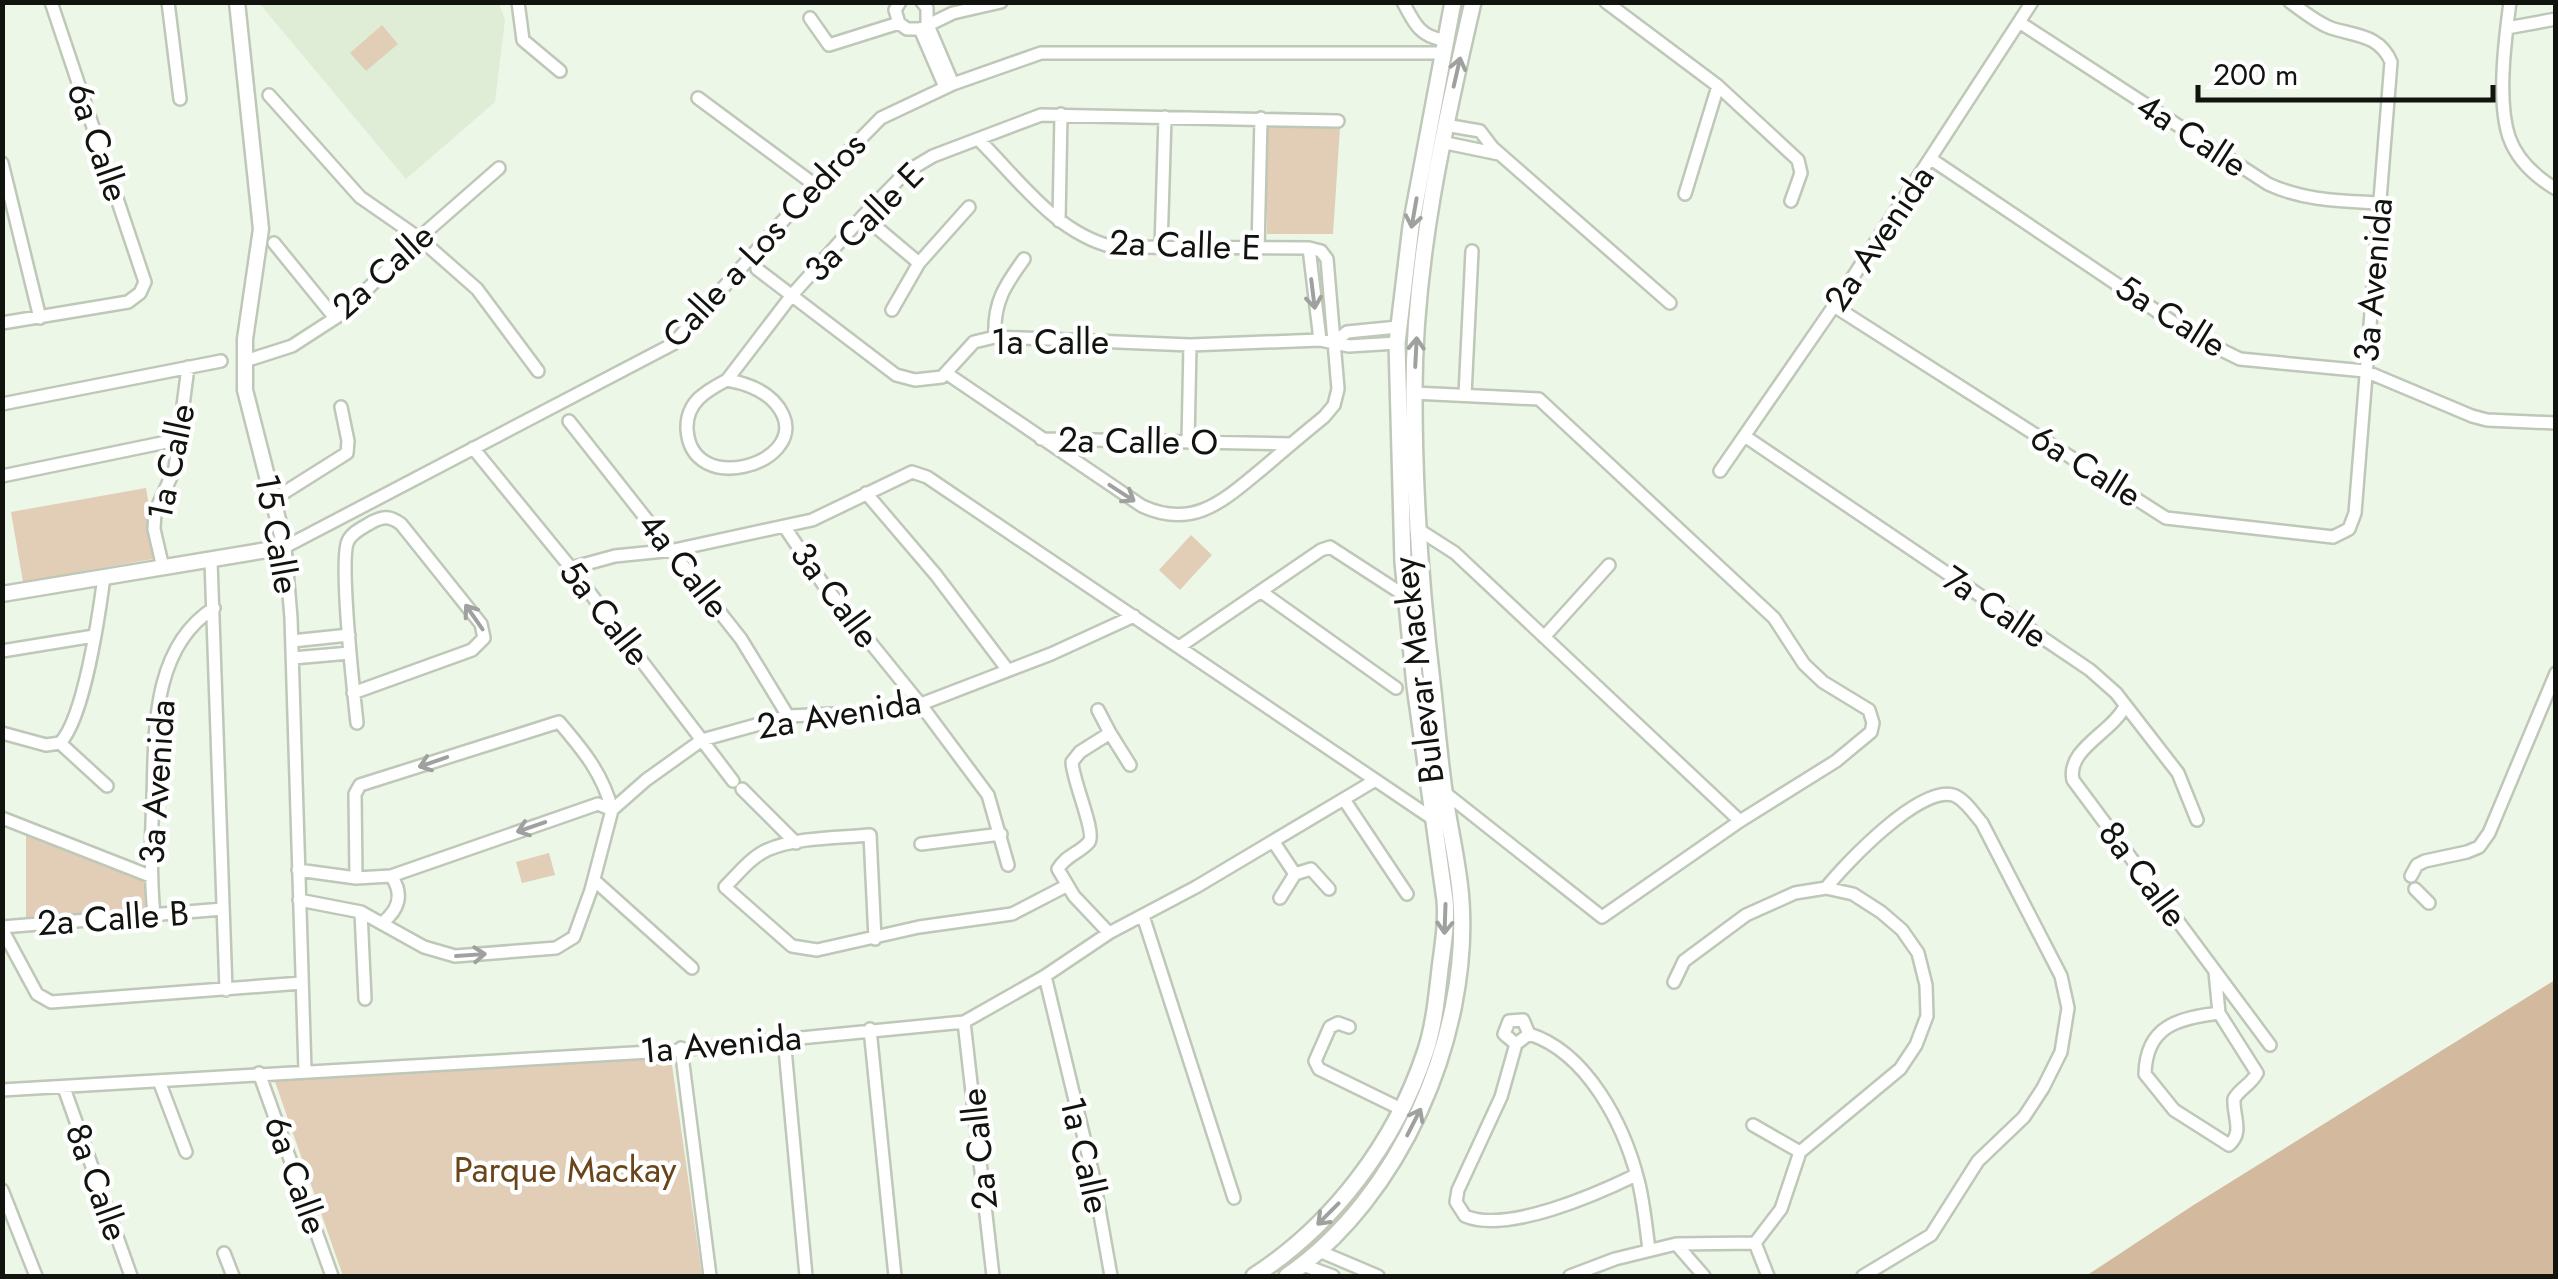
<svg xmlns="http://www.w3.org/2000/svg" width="2558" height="1279" font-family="Jost,sans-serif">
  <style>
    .built { fill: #dfedd6 }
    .green { fill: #e2cdb6 }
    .forest { fill: #d3b99e }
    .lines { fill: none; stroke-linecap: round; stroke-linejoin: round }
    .minor-casing { stroke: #bec7b8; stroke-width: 16 }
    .tertiary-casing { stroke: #bec7b8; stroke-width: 19 }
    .secondary-casing { stroke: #bec7b8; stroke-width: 20 }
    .minor { stroke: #fff; stroke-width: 11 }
    .tertiary { stroke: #fff; stroke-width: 14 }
    .secondary { stroke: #fff; stroke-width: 15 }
    .oneway { stroke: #9fa19f }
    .labels { text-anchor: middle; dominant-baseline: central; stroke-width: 9; stroke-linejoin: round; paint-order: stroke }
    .street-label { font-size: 35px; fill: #10130e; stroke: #fff }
    .park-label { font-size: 35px; fill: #694518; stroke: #fff }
  </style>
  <rect width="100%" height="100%" fill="#edf7e7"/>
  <path class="built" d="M259 3H499L505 20 495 102 406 179Z"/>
  <path class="green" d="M382 25 398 44 366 71 350 53Z
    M1267 124 1340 128 1333 234H1267Z
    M146 488 158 558 23 582 11 512Z
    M1191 535 1212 555 1180 590 1159 570Z
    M26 833 143 877 148 909 26 918Z
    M549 853 555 875 522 883 516 862Z
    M671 1058 702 1276H343L274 1079Z"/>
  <path class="forest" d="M2555 980V1276H2086L2192 1206Z"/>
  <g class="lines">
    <g class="minor-casing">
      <path id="minor" d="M168 2 180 99
        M518 2 523 40 560 71
        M900 2 895 10 899 23 907 29H920L953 13 1001 2
        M922 2 927 8V23L953 84
        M1403 2C1414 23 1420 37 1444 40
        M1606 2 1718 86 1798 160 1801 173 1791 201
        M2510 2C2505 40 2497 101 2509 137 2517 160 2536 177 2556 189
        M810 18 829 45 899 23
        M2019 22 2268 184C2305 201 2341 201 2381 203
        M2507 28 2556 19
        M920 29 945 87
        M269 95 360 197 419 238 477 289 538 371
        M698 98 815 185
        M1445 125 1480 131 1493 148 1670 303
        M1441 142 1499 154
        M1931 159 2195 337 2240 359 2365 371 2472 416 2487 420 2556 423
        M2 163 40 318
        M1685 194 1718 86
        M863 216 919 263
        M1059 221 1061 114
        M274 243 335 318
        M1161 248 1165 117
        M1309 248 1320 340
        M1258 250 1261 118
        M757 269 896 375 915 380 942 377 974 342 995 337 1190 345 1320 340 1349 346 1397 343
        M1834 306 2166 518 2333 537 2349 529 2355 513 2391 62C2380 35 2356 36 2331 28 2317 23 2303 11 2290 2
        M892 310 919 263 969 207
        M2 323 128 302 140 293 145 282 51 2
        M995 337C993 303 1005 285 1024 259
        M1335 342 1347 332 1398 327
        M245 361 292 346 343 313 419 238 499 168
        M946 373 1142 506C1194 530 1224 500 1262 469 1283 451 1303 434 1324 417L1334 405 1338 389 1327 259 1321 251 1309 248 1113 247C1056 233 1020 181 980 141
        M727 380 792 295 863 216 906 172 933 156 1041 115 1338 121
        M727 380C750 384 773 393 783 415 805 464 691 498 687 429 686 402 706 391 727 380Z
        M1413 393 1539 399 1774 618 1804 664 1823 682 1869 710 1873 723 1871 732 1836 761 1740 821 1602 917 1444 792
        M1465 395 1472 251
        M2 404 221 361
        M569 421 741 639 788 716
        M1746 437 2090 670 2116 693 2178 773 2197 820
        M1041 439 1291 444
        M1188 442 1190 345
        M473 448 571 568 733 781
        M1720 471 1834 306 2032 2
        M2 476 181 439
        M866 493 936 575 1007 669
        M274 499 347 453 348 441 341 407
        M784 526 823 584 921 705 988 795 1008 865
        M1416 528 1455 553 1740 821
        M211 561 226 990
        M163 568 154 529 155 512 175 468 188 367
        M571 568 615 556 674 550 812 520 912 472 927 477 1436 821
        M1263 593 1396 688
        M1544 637 1609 565
        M292 641 349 635
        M1179 647 1321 550 1330 547 1407 597
        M2 651 94 636
        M293 658 350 653
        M353 693 472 650 484 638 481 624 401 524C390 516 384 516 372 522 364 527 352 532 348 541 339 559 354 696 357 723
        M2125 706C2113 732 2066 749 2073 780L2270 1045
        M1098 710 1110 733
        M2 733 46 745 60 743
        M60 743C84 718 99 615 104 577
        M60 743 107 786
        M742 789 796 843
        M1345 801 1407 894
        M2 818 150 876
        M1273 841 1295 874 1280 898
        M921 844 1001 834
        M298 870 356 878 391 876 598 804 612 810 591 890 574 937 556 948 455 956 424 947 361 912 299 900
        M1295 874 1311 869 1329 889
        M2411 876 2417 865 2425 861 2467 852 2479 847 2489 833 2556 673
        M356 878 355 794 360 785 559 722C583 750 603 774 612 810L646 780 702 740 788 716 903 711 1051 654 1134 616
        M594 880 692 968
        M1826 888C1846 863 1919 786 1953 795 1965 799 1974 814 1982 823L2061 976 2068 1008 2061 1052 2043 1088 2024 1117 1978 1161 1931 1235 1863 1276
        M2415 889 2429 903
        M361 912 365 999
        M154 915C150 876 151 838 153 799 155 733 151 648 214 608
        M1143 916 1234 1198
        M382 923C399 910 404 894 391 876
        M2 927 223 909
        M2 929 37 994 51 1002 302 983
        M1109 933 1074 896 1058 869C1066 855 1080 853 1089 842 1096 832 1073 782 1072 762L1080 752 1110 733 1130 765
        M875 939 870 835C837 838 797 837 767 850 750 858 738 874 725 887L792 946 817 950 919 927 1012 914 1066 886
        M2215 972 2219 1013
        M1045 976 1093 1175 1111 1276
        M1674 982 1684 961 1746 915 1795 893 1826 888 1853 894 1881 912 1902 930 1918 953 1926 985 1927 1016 1916 1045 1900 1069 1800 1152 1781 1209 1755 1243 1768 1276
        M2219 1013 2257 1073C2251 1085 2240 1088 2234 1099 2233 1117 2244 1132 2229 1145L2174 1110 2145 1074C2146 1026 2178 1018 2219 1013Z
        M964 1022 993 1276
        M1349 1027 1338 1023 1330 1027 1315 1061 1319 1069 1401 1109
        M870 1029 895 1276
        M784 1038 806 1276
        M1516 1044 1504 1034 1509 1021 1523 1020 1529 1034
        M681 1048 710 1276
        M305 1071 291 618 285 547 673 344 815 185 881 118 953 84 1041 53H1441
        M259 1073 332 1276
        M159 1081 186 1152
        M64 1088 131 1276
        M2 1090 667 1051 964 1022 1045 976 1109 933 1196 887 1374 781
        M1753 1125 1800 1152
        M1636 1175C1597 1194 1507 1234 1465 1216L1456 1202 1458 1190 1501 1097 1516 1044 1529 1034C1587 1052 1624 1125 1638 1180 1644 1203 1646 1227 1649 1250
        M2 1190 36 1276
        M1676 1244 1704 1276
        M1319 1251 1378 1276
        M224 1253 233 1276
        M1303 1265 1333 1276
        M1570 1276 1615 1259 1676 1244 1755 1243"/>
    </g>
    <g class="tertiary-casing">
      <path id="tertiary" d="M2 594 285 547 245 390V339L261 229 237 2"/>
    </g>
    <g class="secondary-casing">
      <path id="secondary" d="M1254 1276C1333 1225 1395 1143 1425 1053 1434 1027 1437 996 1440 969 1443 945 1447 923 1445 900L1415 686 1403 562 1397 343 1411 226 1453 2
        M1287 1276C1400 1198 1470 1037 1461 901 1459 869 1451 836 1446 804 1440 767 1437 729 1433 691 1421 593 1414 496 1414 398 1413 264 1443 132 1473 2"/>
    </g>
    <use href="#minor" class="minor"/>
    <use href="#tertiary" class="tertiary"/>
    <use href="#secondary" class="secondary"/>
  </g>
  <defs><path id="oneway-shaft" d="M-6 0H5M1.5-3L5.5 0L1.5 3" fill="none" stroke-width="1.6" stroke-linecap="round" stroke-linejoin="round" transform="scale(2.5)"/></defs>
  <g class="oneway">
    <use href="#oneway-shaft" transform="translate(1457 72) rotate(-77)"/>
    <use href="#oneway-shaft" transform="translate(1414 213) rotate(100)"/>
    <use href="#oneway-shaft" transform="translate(1313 294) rotate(83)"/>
    <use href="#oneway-shaft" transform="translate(1416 352) rotate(-87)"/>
    <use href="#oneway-shaft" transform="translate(1122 493) rotate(33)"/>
    <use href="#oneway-shaft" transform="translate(474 617) rotate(-125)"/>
    <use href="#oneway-shaft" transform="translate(433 762) rotate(161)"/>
    <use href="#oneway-shaft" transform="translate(531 827) rotate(161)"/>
    <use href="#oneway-shaft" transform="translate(1445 919) rotate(92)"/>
    <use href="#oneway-shaft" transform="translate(471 955) rotate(-4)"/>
    <use href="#oneway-shaft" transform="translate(1414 1122) rotate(-63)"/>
    <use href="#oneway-shaft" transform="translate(1328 1214) rotate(135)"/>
  </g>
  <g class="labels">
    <g class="street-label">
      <text transform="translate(2192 135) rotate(33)">4a Calle</text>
      <text transform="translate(98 142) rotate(71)">6a Calle</text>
      <text transform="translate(864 222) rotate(-45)">3a Calle E</text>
      <text transform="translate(1879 238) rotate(-56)">2a Avenida</text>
      <text transform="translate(764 240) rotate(-47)">Calle a Los Cedros</text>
      <text transform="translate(1185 245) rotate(2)">2a Calle E</text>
      <text transform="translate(383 271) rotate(-42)">2a Calle</text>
      <text transform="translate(2373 280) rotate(-85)">3a Avenida</text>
      <text transform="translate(2171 316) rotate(32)">5a Calle</text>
      <text x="1050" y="342">1a Calle</text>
      <text transform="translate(1138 441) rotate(1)">2a Calle O</text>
      <text transform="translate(171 462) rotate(-78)">1a Calle</text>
      <text transform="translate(2086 466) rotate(32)">6a Calle</text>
      <text transform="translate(277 534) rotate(80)">15 Calle</text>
      <text transform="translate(684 565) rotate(52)">4a Calle</text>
      <text transform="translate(835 595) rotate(53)">3a Calle</text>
      <text transform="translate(1995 607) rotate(34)">7a Calle</text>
      <text transform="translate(605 613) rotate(52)">5a Calle</text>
      <text transform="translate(1418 670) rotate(-97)">Bulevar Mackey</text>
      <text transform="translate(839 714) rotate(-9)">2a Avenida</text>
      <text transform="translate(157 782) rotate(-86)">3a Avenida</text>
      <text transform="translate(2143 874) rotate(53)">8a Calle</text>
      <text transform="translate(113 918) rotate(-4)">2a Calle B</text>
      <text transform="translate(721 1044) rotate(-5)">1a Avenida</text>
      <text transform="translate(979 1149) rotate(-96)">2a Calle</text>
      <text transform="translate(1085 1155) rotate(77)">1a Calle</text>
      <text transform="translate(296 1175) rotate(70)">6a Calle</text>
      <text transform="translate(97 1182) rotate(70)">8a Calle</text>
    </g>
    <g class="park-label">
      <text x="565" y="1170">Parque Mackay</text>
    </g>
  </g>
  <rect width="2558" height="1279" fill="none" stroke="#10130e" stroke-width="10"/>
  <path d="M2198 85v15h295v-15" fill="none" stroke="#10130e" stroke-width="5"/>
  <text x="2213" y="85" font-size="30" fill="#10130e" stroke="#ffffff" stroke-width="8" paint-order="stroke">200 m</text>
</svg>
